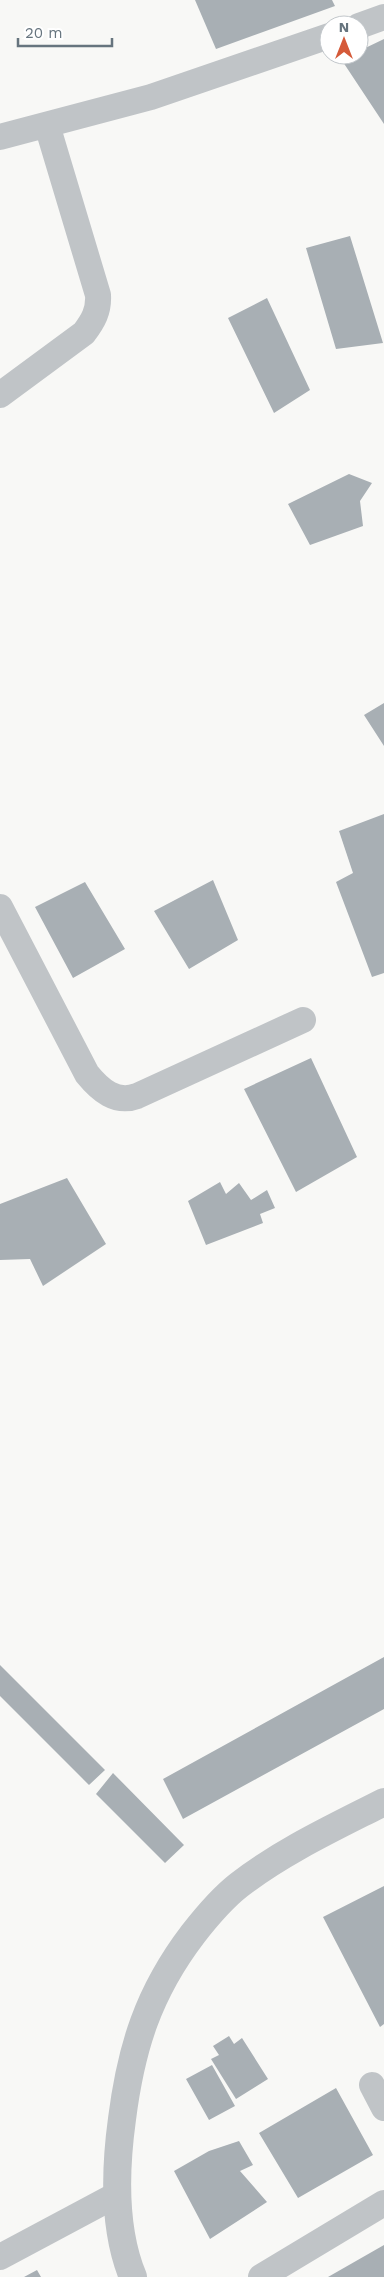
<svg xmlns="http://www.w3.org/2000/svg" width="384" height="2277" font-family="'Work Sans',sans-serif">
  <style>
    .building { fill: #a8afb4 }
    .lines { fill: none; stroke-linecap: round; stroke-linejoin: round }
    .minor { stroke: #c0c4c7; stroke-width: 26 }
    .tertiary { stroke: #c0c4c7; stroke-width: 28 }
  </style>
  <rect width="100%" height="100%" fill="#f8f8f6"/>
  <path class="building" d="M195 0H332L335 6 216 49Z
    M384 39V124L341 59 350 55H359V51Z
    M350 236 383 343 336 349 306 248Z
    M267 298 310 390 274 413 228 318Z
    M349 474 372 483 360 501 363 526 310 545 288 504Z
    M384 703V746L364 715Z
    M384 814V973L372 977 336 882 353 873 339 831Z
    M213 880 238 940 189 969 154 911Z
    M85 882 125 949 73 978 35 907Z
    M311 1058 357 1157 296 1192 244 1089Z
    M67 1178 106 1244 43 1286 30 1259 0 1260V1204Z
    M220 1182 226 1194 239 1183 251 1200 267 1190 275 1208 260 1214 263 1223 206 1245 188 1201Z
    M384 1657V1709L183 1819 163 1779Z
    M0 1665 105 1770 89 1785 0 1696Z
    M113 1773 184 1845 165 1863 96 1794Z
    M384 1886V2024L380 2027 323 1917Z
    M229 2036 234 2044 242 2038 268 2079 236 2099 211 2059 219 2055 213 2046Z
    M212 2065 235 2106 209 2120 186 2079Z
    M336 2088 373 2155 298 2198 259 2133Z
    M239 2141 253 2165 240 2171 267 2202 210 2239 174 2171 209 2151Z
    M384 2245V2277H328Z
    M37 2270 41 2277H24Z"/>
  <g class="lines">
    <path class="minor" d="M359 26 384 17
      M0 137 151 97 329 36
      M0 395 84 333C93 321 99 311 98 295L47 125
      M0 907 87 1074C100 1090 116 1104 137 1096L303 1020
      M372 2085 384 2108
      M0 2257 118 2194
      M261 2277 384 2203"/>
    <path class="tertiary" d="M133 2277C113 2229 115 2170 122 2119 131 2048 148 1993 193 1934 207 1916 221 1899 239 1885 283 1851 335 1827 384 1802"/>
  </g>
  <g transform="translate(344 40)"><circle r="24" fill="#ffffff" stroke="#c2c7cb"/>
  <path d="M0-4L9 19L0 12L-9 19Z" fill="#d55a39"/>
  <text y="-8" font-size="14" font-weight="bold" text-anchor="middle" fill="#66747e">N</text>
  </g>
  <path d="M18 38v8h94v-8" fill="none" stroke="#66747e" stroke-width="2.5"/>
  <text x="25" y="38" font-size="15" fill="#66747e" stroke="#ffffff" stroke-width="4" paint-order="stroke">20 m</text>
</svg>
